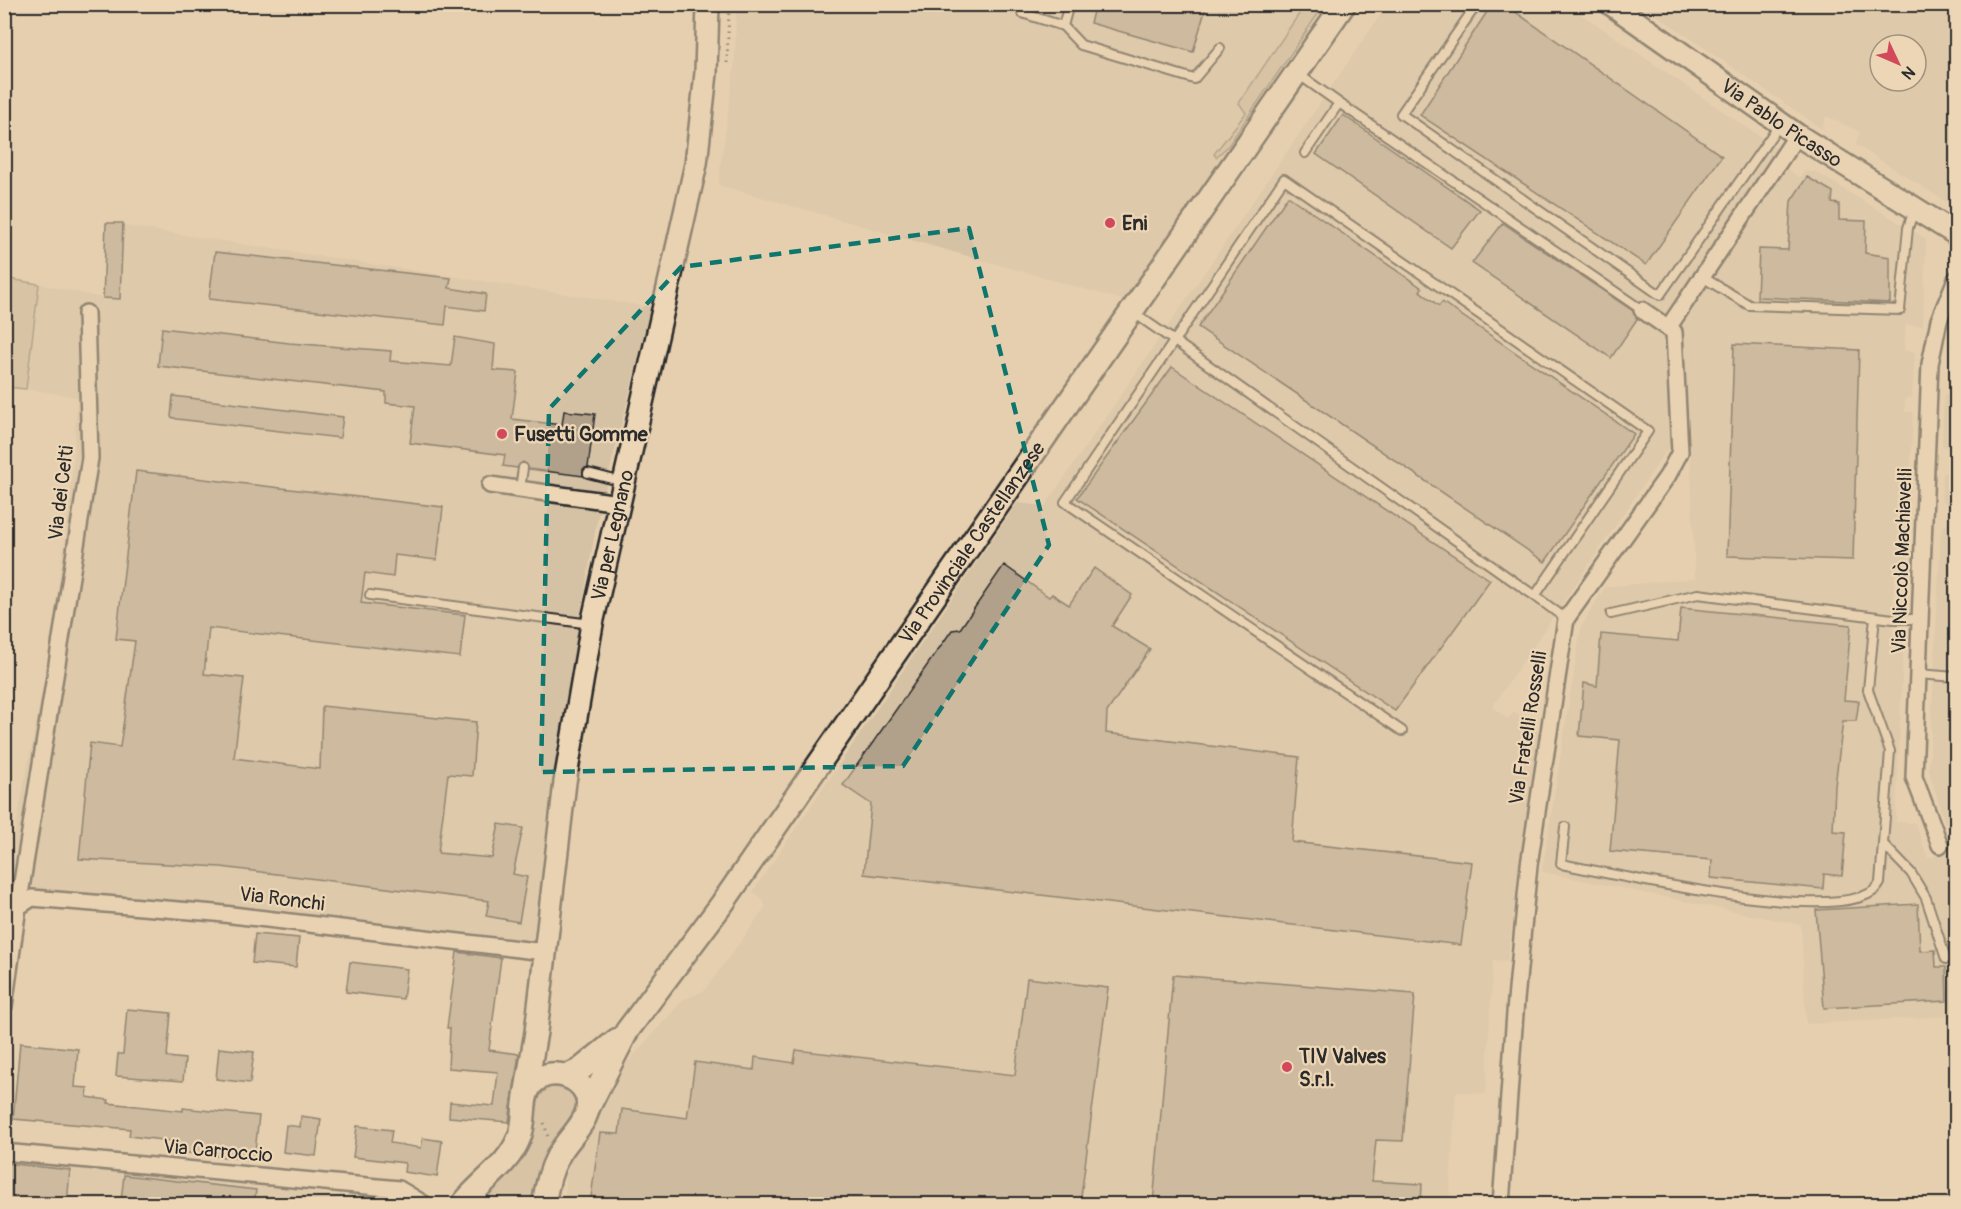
<svg xmlns="http://www.w3.org/2000/svg" width="1961" height="1209" font-family="Pangolin,sans-serif">
  <style>
    .built { fill: #d5c1a4; fill-rule: evenodd }
    .green { fill: #c7b49a; stroke: #797062; stroke-width: 1.5 }
    .building { fill: #b1a18a; stroke: #2b2b2b; stroke-width: 1.5 }
    .lines { fill: none; stroke-linecap: round; stroke-linejoin: round }
    .lane-casing { stroke: #2b2b2b; stroke-width: 12 }
    .street-casing { stroke: #2b2b2b; stroke-width: 20 }
    .secondary-casing { stroke: #2b2b2b; stroke-width: 26 }
    .primary-casing { stroke: #2b2b2b; stroke-width: 27 }
    .path { stroke: #2b2b2b; stroke-width: 3; stroke-dasharray: 1.5 4.5; stroke-linecap: butt }
    .lane { stroke: #edd6b5; stroke-width: 8 }
    .street { stroke: #edd6b5; stroke-width: 15 }
    .secondary { stroke: #edd6b5; stroke-width: 21 }
    .primary { stroke: #edd6b5; stroke-width: 22 }
    .marked { fill: none; stroke: #0f766e; stroke-width: 4.5; stroke-dasharray: 12 8; stroke-linejoin: round }
    .poi-dot { fill: #d1495b; stroke: #edd6b5; stroke-width: 2 }
    .labels { text-anchor: middle; dominant-baseline: central; stroke-width: 4.5; stroke-linejoin: round; paint-order: stroke }
    .street-label { font-size: 20px; fill: #2b2b2b; stroke: #edd6b5 }
    .poi-label { font-size: 20px; font-weight: bold; fill: #2b2b2b; stroke: #edd6b5; text-anchor: start }
  </style>
  <rect width="100%" height="100%" fill="#e5cfaf"/>
  <filter id="ink" filterUnits="userSpaceOnUse"><feTurbulence type="fractalNoise" baseFrequency=".0167" numOctaves="2"/><feDisplacementMap in="SourceGraphic" scale="12" xChannelSelector="R" yChannelSelector="G"/><feConvolveMatrix kernelMatrix="1 2 1 2 8 2 1 2 1" color-interpolation-filters="sRGB"/></filter>
  <g filter="url(#ink)">
    <path class="built" d="M736 5H1335L1311 50 1265 92 1221 162 1126 301 718 185 735 60Z
      M1387 5H1568L1791 158 1785 167 1799 178 1804 171 1816 172 1926 239 1923 326 1906 325 1904 350 1915 352 1912 398H1905V412H1913L1909 504H1902V516H1908V564L1896 562 1893 594 1892 651 1903 653 1896 822 1915 823 1928 858 1956 849V1016L1806 1024 1801 925 1542 872 1581 627 1605 587 1695 578 1690 447 1673 441 1492 707 1508 719 1514 711 1543 734 1526 816 1507 962 1493 960 1486 1094 1456 1092 1449 1204H564L568 1157 597 1120 602 1091 683 1000 704 991 765 908 764 901 753 891 1017 503 1045 506Z
      M1642 5H1956V208L1855 144 1860 132 1826 116 1822 129ZM1880 45H1916V81H1880Z
      M106 223 651 307 597 521 580 619 535 952 5 903 9 862 45 677 68 519 74 458 77 397 26 389 39 284 103 298Z
      M1956 382V821L1945 824 1929 771 1941 531 1945 525 1951 524 1952 505H1947L1941 499 1943 474 1953 470V451L1942 445 1944 394H1955Z
      M5 1153 403 1204H5Z"/>
    <path class="green" d="M1305 5H1324L1228 146 1216 157 1214 154 1246 113 1239 103Z
      M4 278 39 284 26 389 5 387Z
      M551 1087 567 1088 576 1096 577 1110 533 1204H478C495 1183 523 1161 532 1135 539 1116 529 1097 551 1087Z"/>
    <path class="building" d="M1095 4H1207L1193 52 1090 23Z
      M1492 4H1504L1722 156 1646 265 1420 115Z
      M1343 115 1480 210 1451 248 1316 154Z
      M1807 177 1833 192 1832 203 1839 204V220L1866 221 1865 253 1890 257V303L1757 297 1759 249 1788 250 1791 201Z
      M1288 196 1422 288 1420 291 1439 306 1442 302 1634 434 1545 562 1198 327Z
      M106 223H123L120 299 103 298Z
      M1503 223 1633 311 1637 319 1611 358 1472 263Z
      M215 252 451 278 449 288 486 294 484 311 447 306 445 325 209 299Z
      M162 328 289 343 391 351 390 361 451 366 455 337 495 344 493 370 518 372 512 419 562 425 564 411 595 414 588 467 583 469V476L529 469 523 462 517 468 503 466 505 455 410 443 415 406 386 403V392L158 366Z
      M1734 344 1859 350 1853 560 1727 556Z
      M1172 367 1490 580 1395 711 1077 498Z
      M173 396 343 417 340 438 177 419 171 417Z
      M136 471 443 507 437 560 395 555 393 577 365 573 361 603 465 615 460 657 209 628 204 674 244 678 234 758 320 769 322 706 476 722 472 776 448 774 438 853 492 858 499 824 523 828 513 874 527 877 519 922 486 916 489 901 221 867 79 859 90 743 120 747 135 641 116 639Z
      M1004 565 1049 597 1052 594 1069 605 1094 568 1132 595 1112 626 1150 649 1107 712 1106 733 1299 757 1292 842 1472 862 1461 945 864 874 871 804 843 785 952 630 960 629Z
      M1681 608 1851 625 1844 700 1859 701 1856 721H1843L1835 786 1833 831 1846 832 1842 876 1824 874 1823 889 1711 878 1712 860 1610 851 1620 740 1579 736 1584 683 1597 686 1601 634 1678 641Z
      M1918 904 1920 951 1935 950 1936 967H1946L1947 1001 1824 1008 1816 910Z
      M255 934 299 938 296 967 252 963Z
      M457 952 501 958 489 1050 519 1054 509 1122 449 1117 450 1102 494 1106 498 1072 448 1068 450 1028H447Z
      M350 962 407 969 403 999 346 992Z
      M1173 975 1415 994 1403 1141 1376 1140 1372 1181 1422 1184 1421 1204H1153Z
      M1027 978 1108 988 1080 1204H590L600 1133 619 1134 622 1109 687 1118 695 1062 754 1070 755 1057 794 1063 796 1050 1015 1075Z
      M127 1009 171 1013 167 1057 185 1059 183 1081 116 1076 118 1054H123Z
      M20 1043 78 1049 75 1087 88 1088 87 1097 109 1100 108 1103 183 1111V1108L259 1116 254 1160 178 1152 179 1142 129 1136 130 1129 13 1119Z
      M219 1048 254 1052 250 1083 216 1079Z
      M301 1116 321 1119 316 1156 283 1152 286 1125 300 1127Z
      M357 1126 392 1130 390 1143 421 1148 423 1138 442 1141 437 1177 404 1172 405 1163 353 1157Z
      M4 1163 70 1170 67 1204H4Z
      M124 1175 256 1190 254 1204H154L121 1201Z"/>
    <g class="lines">
      <g class="lane-casing">
        <path id="lane" d="M1024 4 1022 13 1063 26 1081 45 1194 79 1220 48
          M1477 4 1401 114 1660 295 1779 125
          M1063 26 1069 4
          M1298 74 1339 103
          M1305 153 1339 103 1642 310
          M1709 281 1749 305 1900 310 1908 228 1914 210
          M1134 313 1173 340 1509 578 1535 596 1648 431 1284 179 1065 502 1402 731
          M588 473 623 482
          M520 489 523 468
          M370 595 591 624
          M1535 596 1566 619
          M1611 614 1698 594 1893 619H1920
          M1918 674 1956 677
          M1565 827 1561 864C1610 873 1858 932 1880 883L1890 751 1868 690 1875 617
          M1883 844 1911 873 1926 898 1946 959"/>
      </g>
      <g class="street-casing">
        <path id="street" d="M1668 328 1797 135
          M490 485 619 503
          M1940 845 1914 777 1930 364 1939 320 1956 279
          M18 907 32 898 215 913 544 952
          M4 1006 18 907 90 458 86 313
          M4 1152 399 1189 424 1204
          M1501 1204 1516 1000 1529 865 1566 619 1668 475 1680 452 1674 332 1642 310"/>
      </g>
      <g class="secondary-casing">
        <g id="secondary">
          <path id="s1" d="M1611 4 1797 135 1956 234"/>
          <path id="s2" d="M525 1096 536 1032 565 782 592 624 696 164 706 73 708 4"/>
        </g>
      </g>
      <g class="primary-casing">
        <g id="primary">
          <path d="M567 1076 580 1070 617 1040"/>
          <path id="s3" d="M588 1108 627 1031 722 904 1344 4"/>
          <path d="M463 1204C481 1181 508 1166 519 1138 527 1121 520 1100 531 1085 549 1063 589 1077 588 1105 588 1123 565 1141 558 1156 550 1171 546 1188 544 1204"/>
        </g>
      </g>
      <path class="path" d="M727 63 729 9
        M544 1123 548 1137"/>
      <use href="#lane" class="lane"/>
      <use href="#street" class="street"/>
      <use href="#secondary" class="secondary"/>
      <use href="#primary" class="primary"/>
    </g>
  </g>
  <path d="M0 0H1961V1209H0ZM969 228 1049 545 903 766 541 772 549 409 681 267Z" fill="#e5cfaf" fill-opacity=".55" fill-rule="evenodd"/>
  <path class="marked" d="M969 228 1049 545 903 766 541 772 549 409 681 267Z"/>
  <g class="poi-dot">
    <circle cx="1110" cy="223" r="6"/>
    <circle cx="502" cy="434" r="6"/>
    <circle cx="1287" cy="1067" r="6"/>
  </g>
  <g class="labels">
    <g class="street-label">
      <text stroke="none"><textPath href="#s1" startOffset="208">Via Pablo Picasso</textPath></text>
      <text transform="translate(61 493) rotate(-83)">Via dei Celti</text>
      <text stroke="none"><textPath href="#s2" startOffset="568">Via per Legnano</textPath></text>
      <text stroke="none"><textPath href="#s3" startOffset="684">Via Provinciale Castellanzese</textPath></text>
      <text transform="translate(1902 561) rotate(-88)">Via Niccolò Machiavelli</text>
      <text transform="translate(1528 728) rotate(-81)">Via Fratelli Rosselli</text>
      <text transform="translate(282 899) rotate(7)">Via Ronchi</text>
      <text transform="translate(218 1151) rotate(5)">Via Carroccio</text>
    </g>
    <g class="poi-label">
      <text x="1122" y="223">Eni</text>
      <text x="514" y="434">Fusetti Gomme</text>
      <text x="1299" y="1056">TIV Valves<tspan x="1299" dy="23">S.r.l.</tspan></text>
    </g>
  </g>
  <rect width="1961" height="1209" fill="none" stroke="#edd6b5" stroke-width="24"/>
  <rect x="12" y="12" width="1937" height="1185" fill="none" stroke="#2b2b2b" stroke-width="2" filter="url(#ink)"/>
  <g transform="translate(1898 63) rotate(134)"><circle r="28" fill="#edd6b5" stroke="#9f927e" stroke-width="1.5"/>
  <path d="M0-4.5L10 22L0 15L-10 22Z" fill="#d1495b"/>
  <text y="-9" font-size="16" font-weight="bold" text-anchor="middle" fill="#2b2b2b">N</text>
  </g>
</svg>
